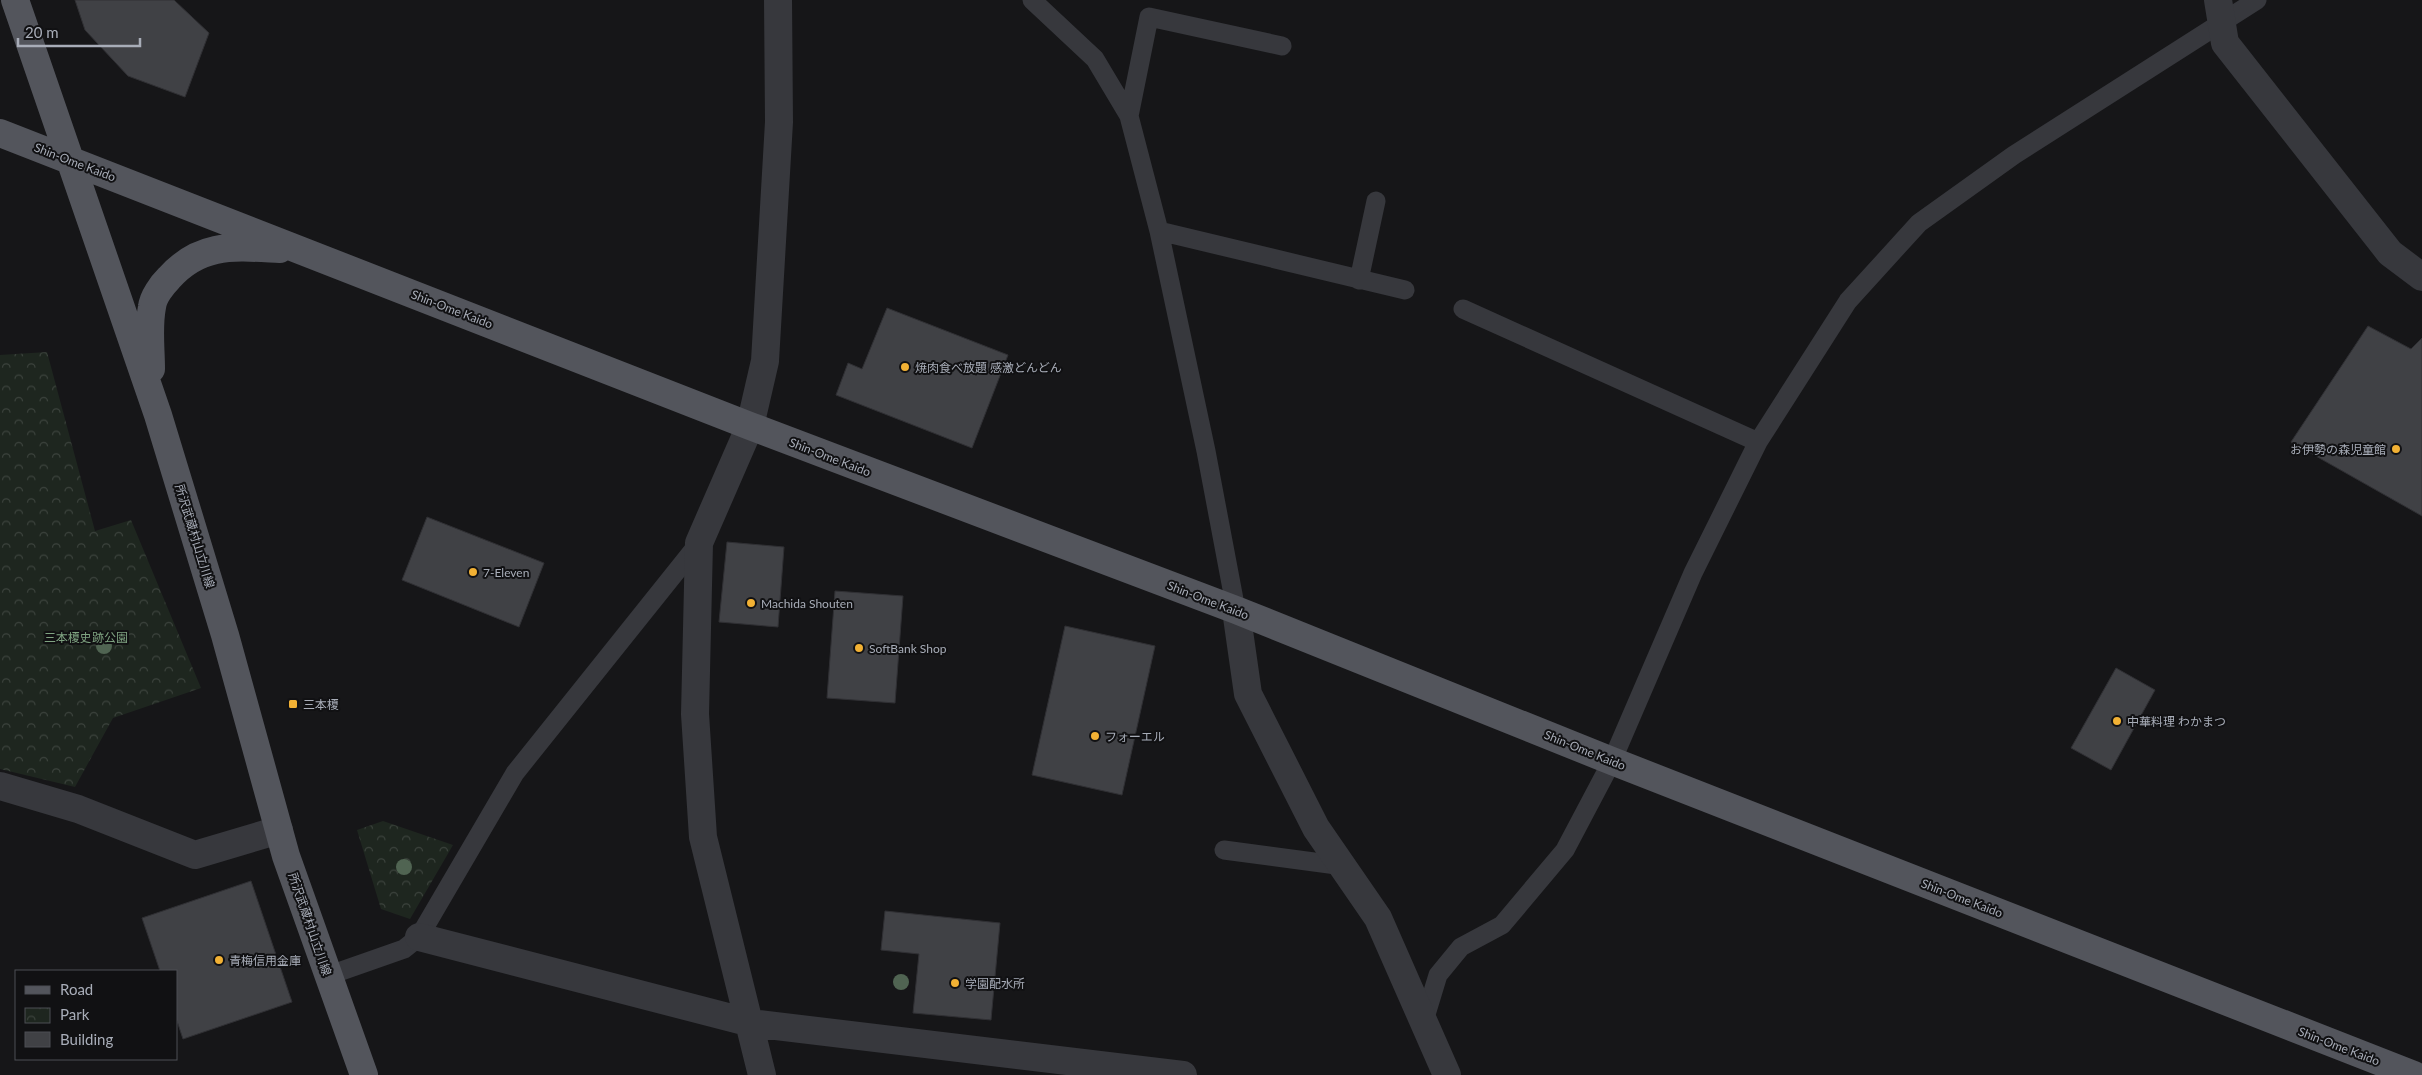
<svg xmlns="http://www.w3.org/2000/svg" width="2422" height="1075" font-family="Lato,'Noto Sans JP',sans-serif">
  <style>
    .park { fill: url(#park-crowns) }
    .building { fill: #404145; stroke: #303034 }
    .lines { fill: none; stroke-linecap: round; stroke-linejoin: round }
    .service { stroke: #37383d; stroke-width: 19 }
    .minor { stroke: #37383d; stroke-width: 28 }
    .primary { stroke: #53555c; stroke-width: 28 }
    .tree { fill: #506452 }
    .poi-dot { fill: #f2b134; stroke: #111113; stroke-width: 2 }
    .labels { text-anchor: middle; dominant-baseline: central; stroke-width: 4; stroke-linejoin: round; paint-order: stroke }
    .street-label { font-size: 12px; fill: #a8adb8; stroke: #111113 }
    .poi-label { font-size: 12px; fill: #a8adb8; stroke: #111113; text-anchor: start }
    .park-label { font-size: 12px; fill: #7fa381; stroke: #111113 }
  </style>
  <defs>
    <pattern id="park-crowns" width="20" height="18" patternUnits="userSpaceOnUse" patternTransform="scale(1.25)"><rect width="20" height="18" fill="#1e261f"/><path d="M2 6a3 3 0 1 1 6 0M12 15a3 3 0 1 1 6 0" fill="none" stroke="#3c433d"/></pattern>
  </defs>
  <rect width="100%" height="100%" fill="#161618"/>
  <path class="park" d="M47 352 95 531 131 520 201 688 113 718 75 787 0 769V355Z
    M383 821 453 845 410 919 381 909 357 830Z"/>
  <path class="building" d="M75 0H174L209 33 185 97 128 76 85 30Z
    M887 308 1008 355 972 448 836 395 848 363 862 369Z
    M2368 326 2411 349 2422 338V516L2291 442Z
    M427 517 544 563 519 627 402 580Z
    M727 542 784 547 778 627 719 622Z
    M835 591 903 596 895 703 827 698Z
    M1065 626 1155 646 1122 795 1032 775Z
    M2116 668 2155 690 2111 770 2071 748Z
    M251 881 292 1002 183 1039 176 1018V971H160L142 918Z
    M885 911 1000 923 991 1020 913 1013 919 954 881 950Z"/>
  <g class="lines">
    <path class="service" d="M1032 0 1095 59 1129 116 1159 231 1206 451 1236 610
      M1129 116 1149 17 1282 46
      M1159 231 1405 290
      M1359 280 1376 201
      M1463 309 1758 442
      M1224 850 1344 866
      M327 976 404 949 419 937 515 773 699 543
      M1424 1021 1438 975 1461 947 1502 925 1565 850 1612 761 1693 573 1758 442 1848 301 1919 223 2014 155 2257 0"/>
    <path class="minor" d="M2218 0 2225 43 2390 253 2422 277
      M1236 610 1248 694 1316 828 1378 918 1447 1075
      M0 786 78 809 195 855 279 830
      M419 937 751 1023 1183 1075
      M762 1075 703 837 695 714 699 543 750 426 765 361 779 122 778 0"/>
    <path class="primary" d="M15 0 158 415 225 635 286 856 364 1075
      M0 133 750 426 1236 610 1612 761 2414 1075
      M151 369C151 349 148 327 152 307 153 297 162 285 169 278 201 242 236 247 280 249"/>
  </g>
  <g class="tree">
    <circle cx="104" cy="646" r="8"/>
    <circle cx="404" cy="867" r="8"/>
    <circle cx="901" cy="982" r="8"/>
  </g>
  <g class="poi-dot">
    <circle cx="905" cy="367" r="5"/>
    <circle cx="2396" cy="449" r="5"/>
    <circle cx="473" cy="572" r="5"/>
    <circle cx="751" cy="603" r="5"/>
    <circle cx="859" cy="648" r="5"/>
    <rect x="288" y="699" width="10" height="10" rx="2.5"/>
    <circle cx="2117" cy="721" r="5"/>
    <circle cx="1095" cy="736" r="5"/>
    <circle cx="219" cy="960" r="5"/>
    <circle cx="955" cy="983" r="5"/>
  </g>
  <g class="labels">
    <g class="street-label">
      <text transform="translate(75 162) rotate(21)">Shin-Ome Kaido</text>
      <text transform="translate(452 309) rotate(21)">Shin-Ome Kaido</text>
      <text transform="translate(830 457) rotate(21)">Shin-Ome Kaido</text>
      <text transform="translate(195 536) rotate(73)">所沢武蔵村山立川線</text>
      <text transform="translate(1208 600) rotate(21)">Shin-Ome Kaido</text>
      <text transform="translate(1585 750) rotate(22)">Shin-Ome Kaido</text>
      <text transform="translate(1962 898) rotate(21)">Shin-Ome Kaido</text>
      <text transform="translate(310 924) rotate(71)">所沢武蔵村山立川線</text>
      <text transform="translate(2339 1046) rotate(21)">Shin-Ome Kaido</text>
    </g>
    <g class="poi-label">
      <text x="915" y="367">焼肉食べ放題 感激どんどん</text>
      <text x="2386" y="449" text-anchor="end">お伊勢の森児童館</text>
      <text x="483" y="572">7-Eleven</text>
      <text x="761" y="603">Machida Shouten</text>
      <text x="869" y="648">SoftBank Shop</text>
      <text x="303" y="704">三本榎</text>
      <text x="2127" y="721">中華料理 わかまつ</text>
      <text x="1105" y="736">フォーエル</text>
      <text x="229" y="960">青梅信用金庫</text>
      <text x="965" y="983">学園配水所</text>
    </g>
    <g class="park-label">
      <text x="86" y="637">三本榎史跡公園</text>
    </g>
  </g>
  <rect x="15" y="970" width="162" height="90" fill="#111113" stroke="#4d4f55"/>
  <rect x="25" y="986" width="25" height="8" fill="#53555c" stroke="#4d4f55"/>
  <text x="60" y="995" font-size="15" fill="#a8adb8">Road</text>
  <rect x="25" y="1008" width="25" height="15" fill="url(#park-crowns)" stroke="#4d4f55"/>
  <text x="60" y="1020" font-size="15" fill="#a8adb8">Park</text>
  <rect x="25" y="1032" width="25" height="15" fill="#404145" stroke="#4d4f55"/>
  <text x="60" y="1045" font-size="15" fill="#a8adb8">Building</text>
  <path d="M18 38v8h122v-8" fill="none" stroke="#a8adb8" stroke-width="2.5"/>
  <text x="25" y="38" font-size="15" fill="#a8adb8" stroke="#111113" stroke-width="4" paint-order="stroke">20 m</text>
</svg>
